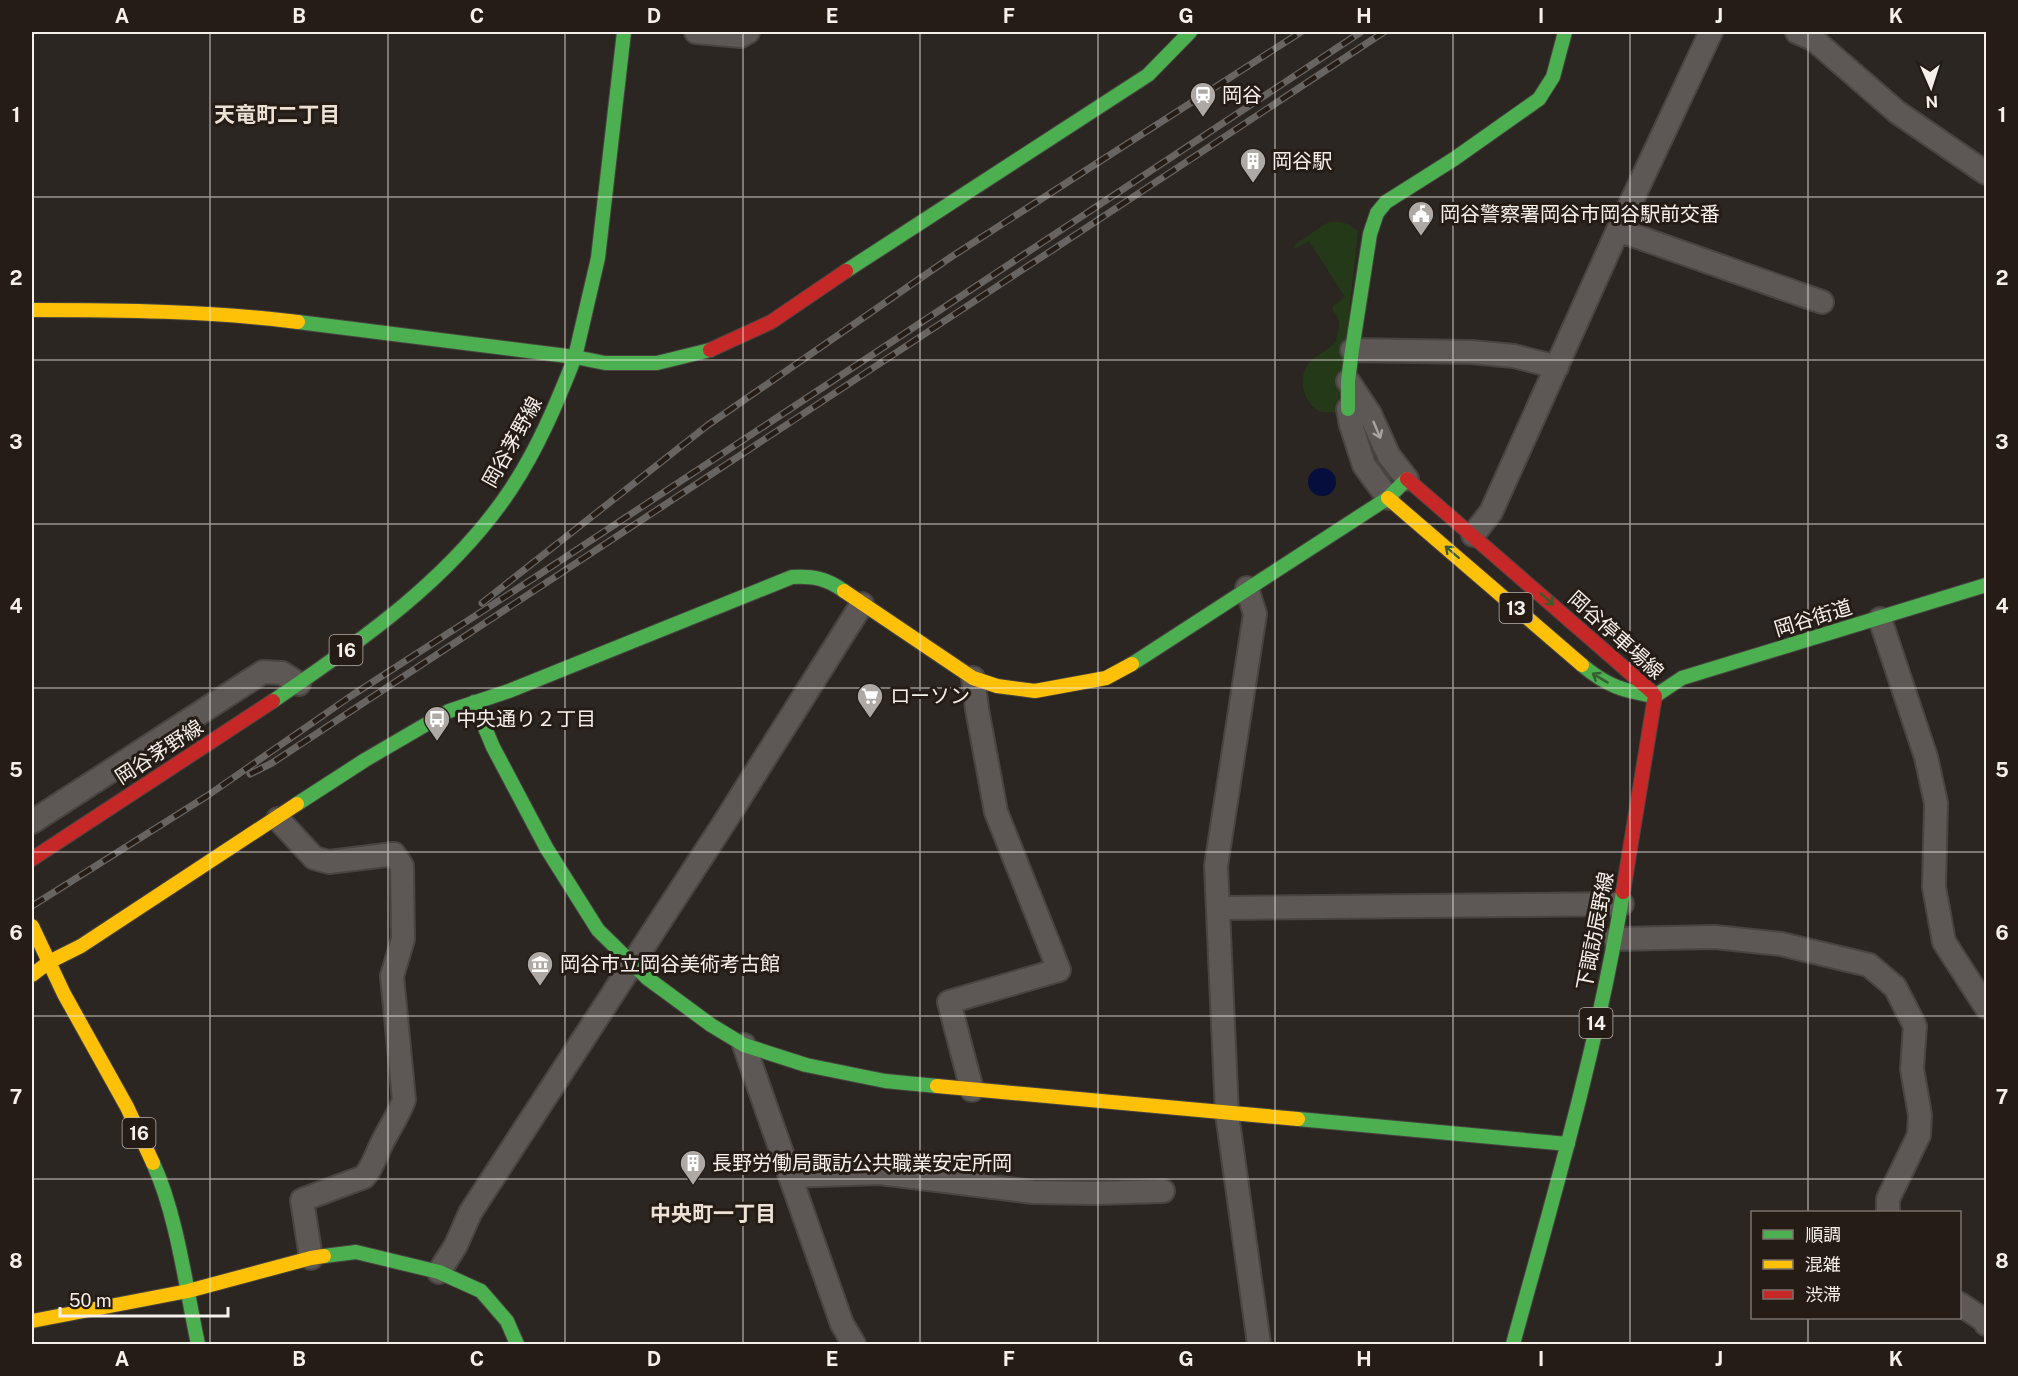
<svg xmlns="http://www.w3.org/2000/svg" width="2018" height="1376" font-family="'Public Sans','Noto Sans JP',sans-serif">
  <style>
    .green { fill: #233918 }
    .water { fill: #050e3c }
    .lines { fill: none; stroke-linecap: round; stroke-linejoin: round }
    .street-casing { stroke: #484441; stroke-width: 26 }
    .fast-casing { stroke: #484441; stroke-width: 16 }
    .slow-casing { stroke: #484441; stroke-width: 16 }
    .jam-casing { stroke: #484441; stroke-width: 16 }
    .street { stroke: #5d5855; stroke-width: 22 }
    .fast { stroke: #4caf50; stroke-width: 14 }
    .slow { stroke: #ffc107; stroke-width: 14 }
    .jam { stroke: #c62828; stroke-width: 14 }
    .rail-casing { stroke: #676462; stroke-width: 7 }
    .rail { stroke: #251c15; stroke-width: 4.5; stroke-dasharray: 14; stroke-linecap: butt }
    .oneway { stroke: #aaa4a0 }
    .oneway2 { stroke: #375e30 }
    .grid { fill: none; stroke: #f6f0eb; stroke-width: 1.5; stroke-opacity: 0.55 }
    .labels { text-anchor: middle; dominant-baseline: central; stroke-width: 6; stroke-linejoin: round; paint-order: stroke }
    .shield { fill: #251c15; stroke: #b7b0ab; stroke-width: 1.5 }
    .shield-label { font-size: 18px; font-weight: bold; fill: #f6f0eb }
    .poi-label { font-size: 20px; fill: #f6f0eb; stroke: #251c15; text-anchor: start }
    .street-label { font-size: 20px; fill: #f6f0eb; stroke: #251c15 }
    .neighbourhood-label { font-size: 21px; font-weight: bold; fill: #ede1d6; stroke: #251c15 }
    .neatline { fill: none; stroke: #f6f0eb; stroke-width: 2 }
    .grid-label { font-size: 20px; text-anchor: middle; font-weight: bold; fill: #f6f0eb }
  </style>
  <rect width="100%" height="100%" fill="#2b2622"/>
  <path class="green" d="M1330 222C1341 221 1350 223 1358 232L1338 412C1331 412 1325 413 1319 411 1302 403 1297 375 1310 362 1317 354 1328 350 1336 342 1338 331 1343 320 1333 311V306L1345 297 1309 241 1295 249 1293 246 1325 224Z"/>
  <path class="water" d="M1308 482a14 14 0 1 1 28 0a14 14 0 1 1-28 0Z"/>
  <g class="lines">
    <g class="street-casing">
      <path id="street" d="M696 32 741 36 748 32
        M1797 32 1813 39 1897 112 1986 173
        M1618 230 1822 302
        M1352 350 1471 352 1514 356 1557 367
        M1348 381 1370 414 1389 456 1407 479
        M1348 409 1351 425 1364 465 1388 498
        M1473 535 1491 512 1618 230 1711 32
        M1247 588 1255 614 1216 866 1227 1114 1259 1344
        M1880 619 1926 757 1936 803 1934 887 1944 942 1986 1007
        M278 819 314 858 329 862 394 854 402 866 403 939 392 976 404 1100C398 1116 389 1129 382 1143 376 1155 373 1167 364 1177L302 1200 311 1258
        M32 822 263 672 282 673 299 684
        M1219 908 1622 904
        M1615 939 1715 937 1781 944 1869 965 1895 987 1915 1026 1912 1069 1920 1115 1919 1135 1888 1199V1212
        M744 1045 842 1324 854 1344
        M972 1090 949 1002 1059 970 996 812 977 709 973 678
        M790 1176 880 1173 1033 1192 1095 1193 1163 1191
        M439 1272 456 1245 470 1213 724 823 862 604
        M1960 1304 1985 1321 1986 1324"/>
    </g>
    <g class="fast-casing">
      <path id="fast" d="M624 32 598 258 575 357 605 363H657L710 350
        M846 271 1148 75 1190 32
        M1348 409V381L1352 350 1370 234 1377 213 1386 202 1454 159 1539 99 1553 77 1565 32
        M1132 664 1388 498 1407 479
        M1582 665C1607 686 1623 691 1655 696
        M1655 696 1682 678 1986 585
        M273 701C360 642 452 578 511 489 538 448 557 403 575 357L298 322
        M474 702 493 747 547 849 598 930 647 978 711 1025 744 1045 806 1065 885 1081 937 1086
        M297 804 365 760 449 711 509 691 792 577C813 576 826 578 844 591
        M1298 1119 1568 1144
        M153 1163C177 1215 186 1288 198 1344
        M324 1256 356 1252 439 1272 481 1291 507 1321 517 1344
        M1513 1344C1554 1195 1598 1045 1623 892"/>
    </g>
    <g class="slow-casing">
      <path id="slow" d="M32 310C121 310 210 311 298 322
        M1388 498 1582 665
        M844 591 973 678 997 686 1035 691 1106 678 1132 664
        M32 926 64 994 127 1107 153 1163
        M32 975 49 962 81 946 297 804
        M937 1086 1298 1119
        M32 1321 188 1291 311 1258 324 1256"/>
    </g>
    <g class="jam-casing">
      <path id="jam" d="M710 350 771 322 846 271
        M1407 479 1652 692
        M32 859 273 701
        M1623 892 1655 696"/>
    </g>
    <use href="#street" class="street"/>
    <use href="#fast" class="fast"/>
    <use href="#slow" class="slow"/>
    <use href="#jam" class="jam"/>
    <g class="rail-casing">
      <path id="rail" d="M482 603 708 425 951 257 1301 32
        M250 774 272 763 1384 32
        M32 906 207 796 351 696 537 576 1361 32"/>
    </g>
    <use href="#rail" class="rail"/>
  </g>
  <defs><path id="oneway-shaft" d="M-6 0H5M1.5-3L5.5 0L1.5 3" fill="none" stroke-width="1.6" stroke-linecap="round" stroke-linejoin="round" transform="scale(1.5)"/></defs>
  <use class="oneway" href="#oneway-shaft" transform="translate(1377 430) rotate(67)"/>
  <g class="oneway2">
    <use href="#oneway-shaft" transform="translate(1452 552) rotate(-139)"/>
    <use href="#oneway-shaft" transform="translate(1547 599) rotate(41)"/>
    <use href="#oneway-shaft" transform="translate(1600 678) rotate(-149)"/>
  </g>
  <path class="grid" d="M210 32V1344M388 32V1344M565 32V1344M743 32V1344M920 32V1344M1098 32V1344M1275 32V1344M1453 32V1344M1630 32V1344M1808 32V1212M32 197H1986M32 360H1986M32 524H1986M32 688H1986M32 852H1986M32 1016H1986M32 1179H1986M1808 1318V1344"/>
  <defs>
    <g id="station-pin" transform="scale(1.35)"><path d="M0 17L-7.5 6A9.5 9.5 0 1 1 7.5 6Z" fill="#afa9a5" stroke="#251c15"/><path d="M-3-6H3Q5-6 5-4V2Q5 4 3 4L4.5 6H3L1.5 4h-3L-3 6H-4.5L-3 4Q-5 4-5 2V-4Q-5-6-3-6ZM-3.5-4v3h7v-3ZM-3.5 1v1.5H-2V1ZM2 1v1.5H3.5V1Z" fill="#fff"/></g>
    <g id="building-pin" transform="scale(1.35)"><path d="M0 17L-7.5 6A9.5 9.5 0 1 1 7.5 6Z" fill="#afa9a5" stroke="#251c15"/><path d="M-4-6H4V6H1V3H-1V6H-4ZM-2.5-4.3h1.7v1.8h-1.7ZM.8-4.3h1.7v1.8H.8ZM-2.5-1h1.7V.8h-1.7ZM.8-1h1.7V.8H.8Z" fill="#fff"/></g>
    <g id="civic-pin" transform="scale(1.35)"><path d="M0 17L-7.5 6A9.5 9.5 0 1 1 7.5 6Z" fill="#afa9a5" stroke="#251c15"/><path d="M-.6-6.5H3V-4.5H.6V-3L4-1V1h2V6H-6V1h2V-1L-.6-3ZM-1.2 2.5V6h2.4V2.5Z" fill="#fff"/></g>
    <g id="supermarket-pin" transform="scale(1.35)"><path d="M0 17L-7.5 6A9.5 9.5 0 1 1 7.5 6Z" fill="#afa9a5" stroke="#251c15"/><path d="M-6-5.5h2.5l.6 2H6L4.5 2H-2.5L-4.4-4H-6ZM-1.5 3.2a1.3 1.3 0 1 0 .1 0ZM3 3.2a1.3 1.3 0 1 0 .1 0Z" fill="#fff"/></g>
    <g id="bus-pin" transform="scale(1.35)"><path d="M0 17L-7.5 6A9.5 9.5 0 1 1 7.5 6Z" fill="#afa9a5" stroke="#251c15"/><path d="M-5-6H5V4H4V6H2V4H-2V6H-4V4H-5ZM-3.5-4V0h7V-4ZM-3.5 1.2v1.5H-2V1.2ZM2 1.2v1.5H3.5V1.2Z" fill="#fff"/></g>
    <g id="museum-pin" transform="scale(1.35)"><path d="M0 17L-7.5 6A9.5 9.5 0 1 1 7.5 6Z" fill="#afa9a5" stroke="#251c15"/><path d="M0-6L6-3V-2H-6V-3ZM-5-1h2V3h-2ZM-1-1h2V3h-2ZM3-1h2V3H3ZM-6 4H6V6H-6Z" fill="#fff"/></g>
  </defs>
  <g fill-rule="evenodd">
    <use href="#station-pin" x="1203" y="95"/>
    <use href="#building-pin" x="1253" y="161"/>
    <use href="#civic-pin" x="1421" y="214"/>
    <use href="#supermarket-pin" x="870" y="696"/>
    <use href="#bus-pin" x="437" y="719"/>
    <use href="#museum-pin" x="540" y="964"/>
    <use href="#building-pin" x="693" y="1163"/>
  </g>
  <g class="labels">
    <g class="shield">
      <rect x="1499.5" y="593" width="33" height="30" rx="4.5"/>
      <rect x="329.5" y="635" width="33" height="30" rx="4.5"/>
      <rect x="1579.5" y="1008" width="33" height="30" rx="4.5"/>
      <rect x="122.5" y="1118" width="33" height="30" rx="4.5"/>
    </g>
    <g class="shield-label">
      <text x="1516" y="608">13</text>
      <text x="346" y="650">16</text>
      <text x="1596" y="1023">14</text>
      <text x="139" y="1133">16</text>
    </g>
    <g class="poi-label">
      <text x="1222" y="95">岡谷</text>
      <text x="1272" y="161">岡谷駅</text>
      <text x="1440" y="214">岡谷警察署岡谷市岡谷駅前交番</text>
      <text x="890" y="696">ローソン</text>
      <text x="456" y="719">中央通り２丁目</text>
      <text x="560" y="964">岡谷市立岡谷美術考古館</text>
      <text x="712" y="1163">長野労働局諏訪公共職業安定所岡</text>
    </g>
    <g class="street-label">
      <text transform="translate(512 442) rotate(-61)">岡谷茅野線</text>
      <text transform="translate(1813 618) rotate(-17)">岡谷街道</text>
      <text transform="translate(1616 635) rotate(42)">岡谷停車場線</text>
      <text transform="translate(159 752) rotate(-33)">岡谷茅野線</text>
      <text transform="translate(1595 931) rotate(-79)">下諏訪辰野線</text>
    </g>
    <g class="neighbourhood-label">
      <text x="277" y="114">天竜町二丁目</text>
      <text x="713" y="1213">中央町一丁目</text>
    </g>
  </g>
  <rect width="2018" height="1376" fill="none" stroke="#251c15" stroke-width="66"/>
  <rect x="1751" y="1211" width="210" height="108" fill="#251c15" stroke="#79716b" stroke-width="1.5"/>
  <rect x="1763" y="1230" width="30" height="9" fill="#4caf50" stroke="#79716b" stroke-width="1.5"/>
  <text x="1805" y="1241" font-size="18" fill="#f6f0eb">順調</text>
  <rect x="1763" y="1260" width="30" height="9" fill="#ffc107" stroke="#79716b" stroke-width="1.5"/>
  <text x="1805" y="1271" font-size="18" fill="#f6f0eb">混雑</text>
  <rect x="1763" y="1290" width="30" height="9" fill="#c62828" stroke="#79716b" stroke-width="1.5"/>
  <text x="1805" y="1301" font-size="18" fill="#f6f0eb">渋滞</text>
  <g transform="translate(1931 87) rotate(177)" stroke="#251c15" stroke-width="4.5" paint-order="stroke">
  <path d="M0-4.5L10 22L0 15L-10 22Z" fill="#f6f0eb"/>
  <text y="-9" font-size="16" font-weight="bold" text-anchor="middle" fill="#f6f0eb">N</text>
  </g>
  <path d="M60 1307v9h168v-9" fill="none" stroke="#f6f0eb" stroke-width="3"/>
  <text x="69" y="1307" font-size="18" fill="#f6f0eb" stroke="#251c15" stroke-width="4.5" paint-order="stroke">50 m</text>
  <rect x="33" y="33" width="1952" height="1310" class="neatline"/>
  <g class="grid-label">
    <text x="122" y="23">A</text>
    <text x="299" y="23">B</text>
    <text x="477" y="23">C</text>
    <text x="654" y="23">D</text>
    <text x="832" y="23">E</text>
    <text x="1009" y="23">F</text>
    <text x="1186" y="23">G</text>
    <text x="1364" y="23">H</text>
    <text x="1541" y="23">I</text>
    <text x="1719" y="23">J</text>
    <text x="1896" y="23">K</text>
    <text x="16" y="122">1</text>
    <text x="2002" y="122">1</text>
    <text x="16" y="285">2</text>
    <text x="2002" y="285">2</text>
    <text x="16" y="449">3</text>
    <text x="2002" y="449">3</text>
    <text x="16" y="613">4</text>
    <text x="2002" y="613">4</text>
    <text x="16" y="777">5</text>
    <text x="2002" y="777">5</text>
    <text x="16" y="940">6</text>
    <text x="2002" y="940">6</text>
    <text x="16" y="1104">7</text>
    <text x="2002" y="1104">7</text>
    <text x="16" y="1268">8</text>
    <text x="2002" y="1268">8</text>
    <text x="122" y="1366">A</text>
    <text x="299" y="1366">B</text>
    <text x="477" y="1366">C</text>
    <text x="654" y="1366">D</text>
    <text x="832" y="1366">E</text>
    <text x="1009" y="1366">F</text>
    <text x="1186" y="1366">G</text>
    <text x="1364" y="1366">H</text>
    <text x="1541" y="1366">I</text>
    <text x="1719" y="1366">J</text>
    <text x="1896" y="1366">K</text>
  </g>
</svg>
